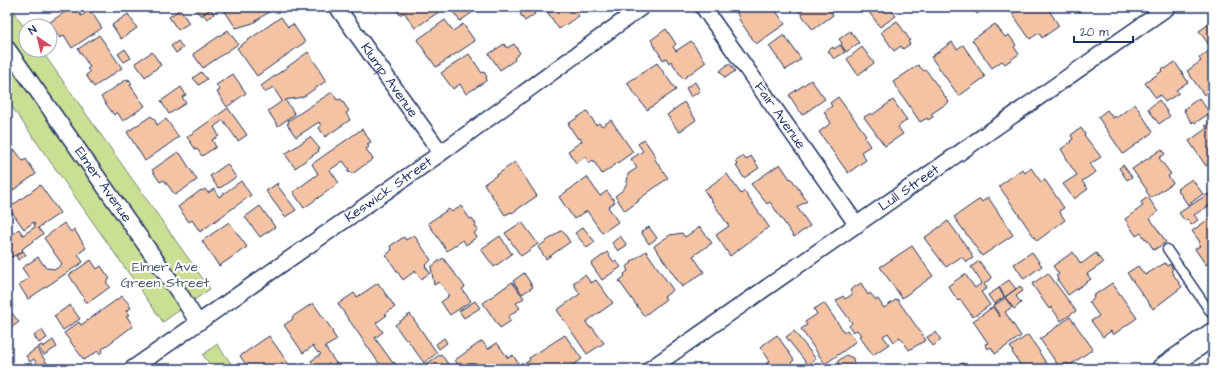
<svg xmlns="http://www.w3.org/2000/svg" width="1220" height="376" font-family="'Architects Daughter',sans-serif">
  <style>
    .green { fill: #cadf94; stroke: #728779 }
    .building { fill: #f4c3a4; stroke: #1b2f5e }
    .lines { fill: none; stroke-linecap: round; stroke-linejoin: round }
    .lane-casing { stroke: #1b2f5e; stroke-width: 11 }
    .street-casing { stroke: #1b2f5e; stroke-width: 18 }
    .secondary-casing { stroke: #1b2f5e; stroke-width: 25 }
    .lane { stroke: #fff; stroke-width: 8 }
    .street { stroke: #fff; stroke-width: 15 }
    .secondary { stroke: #fff; stroke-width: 22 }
    .labels { text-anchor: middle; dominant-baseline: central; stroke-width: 4; stroke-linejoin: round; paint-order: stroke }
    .street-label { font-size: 14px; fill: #1b2f5e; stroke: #fff }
    .park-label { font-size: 14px; fill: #475b6c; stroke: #fff }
  </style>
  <rect width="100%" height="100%" fill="#fff"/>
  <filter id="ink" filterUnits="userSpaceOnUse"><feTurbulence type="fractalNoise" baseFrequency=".025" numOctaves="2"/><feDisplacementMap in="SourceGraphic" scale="8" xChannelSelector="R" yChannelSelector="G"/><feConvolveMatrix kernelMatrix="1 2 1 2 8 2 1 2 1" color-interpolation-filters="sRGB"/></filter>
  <g filter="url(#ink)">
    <path class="green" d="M7 7H10L26 30V50H41L210 289 163 322 7 100Z
      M217 344 235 369H213L203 355Z"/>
    <path class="building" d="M72 7 76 8 77 7 81 16 90 10 102 28 72 48 64 35 60 38 50 22Z
      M194 7H213L201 16Z
      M222 7H276L253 23 236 28Z
      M395 7H446L415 28 404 12 400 15Z
      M452 7H479L480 8 476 11V10L460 21 450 8Z
      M530 7 535 14 525 21 520 14Z
      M557 7H573L579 16 559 29 548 13Z
      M739 7H773L785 24 756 44 738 18 739 17 737 14V10Z
      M796 7H828L833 15 813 30Z
      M874 7H889L896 16 880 27 868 11Z
      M972 7H987L977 14Z
      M1012 7H1047L1059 26 1042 38 1039 33 1030 39 1009 9Z
      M1071 7H1086L1078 12 1076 8 1072 10Z
      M180 9 189 23 178 30 169 17Z
      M211 9 214 14 207 19 203 14Z
      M128 14 137 28 121 39 112 25Z
      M281 17 288 27 293 24 305 42 257 76 237 48Z
      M445 20 453 31 463 24 475 41 436 67 417 40Z
      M897 21 910 40 908 41 910 44 903 49 901 46 894 51 881 32Z
      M1213 21V89L1204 95 1187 71 1201 61 1199 58 1212 49 1199 31Z
      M995 24 1005 37 1009 35 1016 45 1014 47 1019 54 1005 64 1002 61 992 68 972 40Z
      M666 29 676 44 673 47 676 51 691 41 706 62 683 79 671 61 669 63 666 58 663 60 651 40Z
      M228 30 238 44 203 68 193 54Z
      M850 31 859 43 846 52 841 44 842 43 839 39Z
      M99 35 122 68 94 87 86 75 90 72 87 69 90 67 78 49Z
      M784 35 801 59 786 70 769 46Z
      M178 41 183 48 176 53 171 46Z
      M952 42 957 49 963 45 985 77 959 96 931 57Z
      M504 44 507 48 514 44 520 53 514 58 515 60 500 70 489 54Z
      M840 45 845 52 834 59 828 51 833 47 834 49Z
      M862 47 874 63 858 75 847 59Z
      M125 49 131 58 124 62 118 54Z
      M152 52 161 65 145 77 135 63Z
      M308 52 320 70H319L326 81 303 97 285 100 295 114 278 126 268 111 282 101 273 87 265 93 261 86Z
      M469 54 482 73 484 72 487 77 486 78 487 80 466 94 460 84 453 89 441 73Z
      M1175 62 1188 82 1176 90 1179 93 1165 102 1160 95 1156 98 1145 83 1162 71 1161 70 1164 67 1165 69Z
      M657 63 676 90 647 110 627 83Z
      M729 63 735 71 725 78 720 71Z
      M918 65 924 71 926 70 949 102 931 114 933 117 928 120 927 118 920 122 893 82Z
      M201 72 207 79 199 85 193 78Z
      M233 74 246 93 227 107 217 92 220 90 216 85Z
      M127 79 128 81 129 79 132 84 130 85 145 106 123 121 117 112 114 115 101 97Z
      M811 80 825 99 802 115 789 95Z
      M695 82 700 91 691 97 686 88Z
      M181 87 186 95 182 97 186 103 169 114 161 101Z
      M332 92 337 100 341 99 349 111 346 113 350 120 325 137 319 128 321 126 319 122 296 137 287 124 289 123 288 121Z
      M838 97 866 135 864 137 870 146 861 152 866 160 848 173 819 132 831 123 824 112 832 106 830 103Z
      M1199 98 1210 113 1195 123 1193 121 1192 123 1184 111 1186 110 1184 109Z
      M893 100 907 120 898 127 903 134 885 146 864 117 871 113 872 115Z
      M1159 100 1170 116 1159 124 1148 109Z
      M684 102 696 120 679 132 667 115Z
      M1135 104 1153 132 1123 154 1098 117 1107 110 1113 118 1115 116 1116 118Z
      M228 108 247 135 238 141 223 120 214 127 219 136 212 140 216 147 202 156 197 149 196 150 187 137Z
      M587 111 596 125 599 123 602 126 611 120 633 152 602 174 593 160 589 163 585 157 576 163 568 151 582 141 580 138 578 139 568 124Z
      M151 116 153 118H154L157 125 166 119 179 137 145 161 127 132Z
      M1213 121V161L1206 166 1189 141 1207 128 1205 126Z
      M1081 128 1085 134 1084 135 1101 157 1090 164 1096 172 1082 181 1088 189 1074 199 1063 184 1077 175 1066 159H1067L1061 149 1071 142 1070 141 1073 139 1071 135Z
      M362 129 371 142 367 144 369 147 366 149 373 159 352 174 350 172 349 173 347 170 349 169 343 161 330 170 339 183 304 208 293 192 318 174 312 164Z
      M310 137 320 149 318 150 319 151 295 168 285 154Z
      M644 139 656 157 654 158 668 178 638 200 639 201 625 211 615 196 623 190 627 183 628 174 637 168 631 159 643 151 638 144Z
      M1162 149 1165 154 1159 158 1171 174 1168 176 1173 183 1151 198 1146 191 1147 190 1132 169Z
      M15 150 23 161 26 159 36 174 12 191V189L9 192 7 190V155Z
      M178 152 179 154 180 153 197 180 175 195 164 180 160 182 152 170Z
      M743 156 746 160 751 156 759 168 744 178 736 166 738 165 735 162Z
      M515 162 537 196 512 213 511 212 505 215 484 184Z
      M227 164 236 177 220 188 219 187 218 188 210 176Z
      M780 164 790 179 791 178 807 201 797 207 810 226 794 237 770 202 767 204 751 184Z
      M1123 165 1132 177 1127 180 1119 168Z
      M1031 168 1041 182 1045 180 1064 208 1059 211 1065 220 1037 241 999 186 1022 169 1025 173Z
      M727 174 741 194 744 191 769 227 730 256 716 235 729 226 704 190Z
      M587 177 600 196 607 191 615 202 608 207 618 222 602 233 587 211 574 219 559 197Z
      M1192 179 1203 194 1188 205 1177 189Z
      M241 181 251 195 200 232 192 220 189 222 178 207 201 190 202 191 205 189 208 193 214 189 219 197Z
      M278 183 277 185 296 210 285 217 266 191Z
      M40 185 60 213 38 228 43 234 22 249 23 251 10 258 7 254V238L19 229 23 235 35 227 34 222 24 229 9 208Z
      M1208 194 1213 203 1194 215 1198 220 1191 225 1187 219 1185 221 1179 213Z
      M988 197 1013 235 982 256 954 217 980 199 982 202Z
      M1148 197 1158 212 1150 218 1166 242 1154 250 1146 238 1145 239 1141 233 1136 236 1125 219 1143 206 1141 202Z
      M260 206 275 227 260 237 245 217Z
      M461 206 470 219 472 218 476 224 475 226 478 230 474 233 477 237 466 245 463 240 447 251 428 223 449 209 452 212Z
      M1213 216V260L1206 265 1195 249 1200 246 1198 243 1200 242 1192 231Z
      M948 221 972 254 971 255 973 258 967 262 961 257 946 267 924 238Z
      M229 222 247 247 219 266 202 241Z
      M522 222 538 244 521 256 505 233Z
      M64 223 71 232 74 229 86 248 78 254 83 262 28 299 19 285 29 278 22 268 38 257 46 268 56 269 62 264 44 238Z
      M583 227 595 242 587 248 575 233Z
      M649 227 657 238 649 244 641 232Z
      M700 227 712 243 693 256 704 272 682 287 654 246 670 235 682 233 685 237Z
      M562 230 570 242 546 259 538 247Z
      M414 235 431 260 425 266 430 273 421 279 415 271 403 280 386 255 392 250 390 246 404 237 406 240Z
      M500 236 512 254 494 267 481 249Z
      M620 236 627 245 618 251 612 243Z
      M912 246 933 276 902 298 880 267Z
      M23 251 26 255 18 260 16 256Z
      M646 251 673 290 664 297 666 299 644 316 619 281 625 276 624 274 628 271 626 267 632 263 631 262Z
      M607 252 614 262 616 261 621 267 602 280 591 264Z
      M1032 252 1042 266 1024 279 1014 264Z
      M1073 252 1081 264 1096 253 1103 263 1087 274 1091 279 1068 295 1057 279 1058 278 1056 276 1059 274 1053 266Z
      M443 258 465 287 462 289 471 301 450 315 441 302 448 297 447 296 449 295 439 282 434 285 431 267Z
      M91 260 97 269 101 266 110 279 106 282 110 287 88 303 87 301 85 302 83 299 84 298 69 275Z
      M979 261 992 278 984 284 987 288 981 292 990 305 973 317 960 299 958 301 948 286 965 274 975 288 982 283 971 267Z
      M1165 263 1167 266 1170 264 1173 269 1171 271 1182 287 1153 309 1127 273 1138 266 1145 275Z
      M524 273 533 287 522 294 513 281Z
      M1048 273 1076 311 1061 321 1051 307 1049 309 1032 284Z
      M585 275 591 283 596 280 613 303 586 322 590 328 592 327 604 343 587 354 557 310 580 294 573 283Z
      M1009 280 1016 289 1005 297 999 287Z
      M512 282 524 298 516 303 520 308 508 317 511 321 500 328 483 303Z
      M378 283 395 307 385 314 387 315 376 323 383 332 375 338 393 363 394 362 399 369H383L338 304 354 293 357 297Z
      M861 283 868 295 870 293 876 300 878 299 884 308 897 299 926 340 909 350 900 337 894 342 888 333 883 336 889 344 873 355 859 336 861 335 857 330 853 332 849 326 852 323 836 301 843 296 845 299 853 294 850 290Z
      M1112 283 1137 318 1113 335 1111 331 1103 337 1091 321 1099 316 1089 302 1094 298 1093 296Z
      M1020 286 1023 291 1016 296 1021 303 1014 309 1005 297Z
      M999 288 1004 297 994 304 988 295Z
      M122 296 130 305H129L131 308 126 311 129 315 126 317 128 318 133 326 102 349 103 351 99 354 98 351 84 360 64 333 79 322 81 325Z
      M1005 298 1012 307 1005 312 1021 336 995 354 991 347 988 349 985 344 988 343 973 321 993 307 1000 317V316L993 306Z
      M475 301 480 308 464 318 459 311Z
      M313 303 333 331 332 332 337 340 325 347 340 369H316L311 361 321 354 319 352 318 353 313 346 303 353 284 325 293 319 292 317Z
      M824 303 844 332 847 330 856 341 852 344V345L825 364 801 329 807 325 805 322 817 314 814 309Z
      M70 305 80 319 63 330 54 316Z
      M11 312 19 322 7 331V315Z
      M410 314 437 353 424 363 406 338 405 339 395 325Z
      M1070 317 1093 349 1069 366 1067 363 1060 368 1040 339Z
      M42 330 47 338 39 343 34 336Z
      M794 331 816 359 808 365 786 337Z
      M936 332 941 340 933 346 927 337Z
      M565 335 582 359 568 369H528L524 364 530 360 529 358Z
      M777 335 794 360 790 364 793 369H759L770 361 760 347Z
      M1028 335 1040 352H1039L1050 369H1023L1012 352 1013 351 1010 347Z
      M269 336 288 363 284 366 286 369H249L240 356Z
      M444 338 447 343 439 349 436 344Z
      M53 340 57 347 44 355 38 347 42 345 43 347Z
      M482 341 488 349 497 343 508 358 513 355 522 369H461L455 360Z
      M37 348 48 365 43 369H40L34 359 30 362 26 356Z
      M441 354 448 364 442 369H419Z
      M846 355 853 358 854 367 852 369H839L838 361Z
      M963 363 967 369H954Z"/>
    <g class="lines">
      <g class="lane-casing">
        <path id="lane" d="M1167 249 1213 316"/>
      </g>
      <g class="street-casing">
        <g id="street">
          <path id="s1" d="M337 7 441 153"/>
          <path id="s2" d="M703 7 857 225"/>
          <path id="s3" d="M7 48 182 297 198 323"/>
          <path id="s4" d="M132 369 441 153 642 7"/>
          <path id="s5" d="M650 369 1168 7"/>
        </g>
      </g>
      <g class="secondary-casing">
        <path id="secondary" d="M1163 369 1213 334"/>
      </g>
      <use href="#lane" class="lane"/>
      <use href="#street" class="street"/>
      <use href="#secondary" class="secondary"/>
    </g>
  </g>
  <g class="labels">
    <g class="street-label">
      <text stroke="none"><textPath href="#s1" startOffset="90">Klump Avenue</textPath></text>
      <text stroke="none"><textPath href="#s2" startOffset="133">Fair Avenue</textPath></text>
      <text stroke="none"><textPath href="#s3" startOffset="167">Elmer Avenue</textPath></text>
      <text stroke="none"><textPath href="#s5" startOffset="316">Lull Street</textPath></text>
      <text stroke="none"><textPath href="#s4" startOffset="313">Keswick Street</textPath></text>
    </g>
    <g class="park-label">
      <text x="165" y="267">Elmer Ave<tspan x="165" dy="16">Green Street</tspan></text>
    </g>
  </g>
  <rect width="1220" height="376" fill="none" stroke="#fff" stroke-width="24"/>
  <rect x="12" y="12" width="1196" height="352" fill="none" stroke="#1b2f5e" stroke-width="1.5" filter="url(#ink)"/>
  <g transform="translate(38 38) rotate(325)"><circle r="19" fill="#ffffff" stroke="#a4acbf"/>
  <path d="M0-3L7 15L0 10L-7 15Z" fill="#d1495b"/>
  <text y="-6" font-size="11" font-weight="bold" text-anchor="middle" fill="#1b2f5e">N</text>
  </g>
  <path d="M1074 36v6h59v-6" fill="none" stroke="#1b2f5e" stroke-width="2"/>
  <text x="1080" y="36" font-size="12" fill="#1b2f5e" stroke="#ffffff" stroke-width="3" paint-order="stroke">20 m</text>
</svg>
